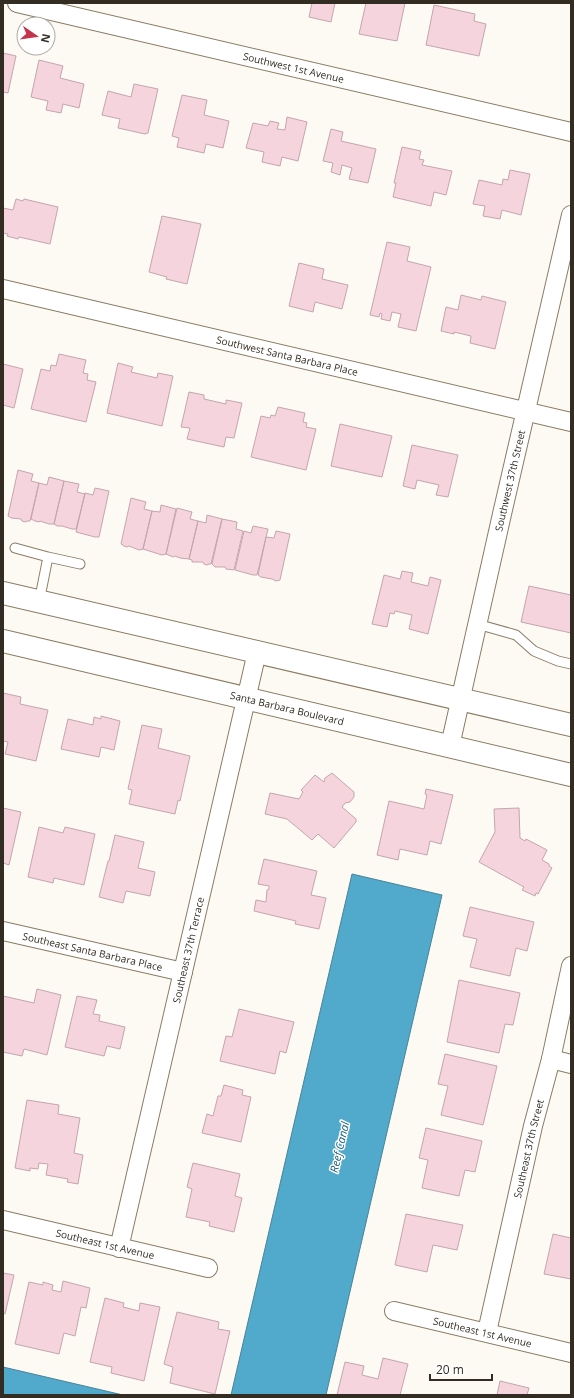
<svg xmlns="http://www.w3.org/2000/svg" width="574" height="1398" font-family="'Open Sans',sans-serif">
  <style>
    .water { fill: #51a9cb; stroke: #488498 }
    .building { fill: #f6d4de; stroke: #c4a5ae }
    .lines { fill: none; stroke-linecap: round; stroke-linejoin: round }
    .service-casing { stroke: #8b7c64; stroke-width: 11 }
    .minor-casing { stroke: #8b7c64; stroke-width: 20 }
    .secondary-casing { stroke: #8b7c64; stroke-width: 24 }
    .service { stroke: #fff; stroke-width: 9 }
    .minor { stroke: #fff; stroke-width: 18 }
    .secondary { stroke: #fff; stroke-width: 22 }
    .labels { text-anchor: middle; dominant-baseline: central; stroke-width: 3; stroke-linejoin: round; paint-order: stroke }
    .street-label { font-size: 10px; fill: #322c22; stroke: #fff }
    .water-label { font-size: 11px; font-style: italic; fill: #185e76; stroke: #fff }
  </style>
  <rect width="100%" height="100%" fill="#fdfaf4"/>
  <path class="water" d="M352 874 442 895 326 1395H231Z
    M3 1367 123 1395H3Z"/>
  <path class="building" d="M312 3H335L331 22 309 17Z
    M366 3H405L397 41 359 34Z
    M434 5 475 14 474 21 486 24 479 56 426 45Z
    M3 53 16 56 8 93 3 92Z
    M39 60 63 66 60 78 84 84 79 108 63 104 61 113 46 110 48 101 31 97Z
    M134 84 158 89 148 133 145 134 118 128 120 119 102 115 108 91 131 97Z
    M182 95 207 100 204 115 229 121 223 148 206 144 204 153 177 147 179 138 172 136Z
    M287 117 307 122 298 161 282 157 280 166 262 162 264 152 246 148 253 123 268 126 270 121 279 123 277 129 285 130Z
    M331 129 343 132 341 141 376 149 368 183 349 179 352 168 342 165 340 175 331 172 333 163 323 161Z
    M402 147 421 151 419 159 424 160 422 165 452 171 446 195 434 192 431 206 393 197 396 183H394Z
    M510 170 530 174 521 215 502 210 500 219 483 216 485 206 473 204 479 180 502 185 503 179 508 180Z
    M16 199 23 201 24 199 58 207 50 244 19 237 18 239 7 236 8 234 3 233V208L13 210Z
    M162 216 201 224 187 284 166 279 167 277 149 272Z
    M387 242 410 247 407 261 431 267 416 331 398 327 401 314 392 312 390 321 381 319 382 314 380 313 379 317 370 315Z
    M299 263 324 269 322 279 348 285 342 309 315 302 313 312 289 306Z
    M461 295 481 300 482 296 506 302 495 349 470 343 471 336 454 332V334L441 331 446 307 458 310Z
    M59 354 86 360 83 373 88 374 87 380 96 382 86 422 31 409 41 369 50 371 51 365 56 366Z
    M118 363 133 367 131 372 157 378 158 373 173 376 162 426 107 413Z
    M3 364 23 369 14 408 3 405Z
    M189 392 204 395V399L226 404V400L242 403 234 438 226 437 224 447 187 439 190 428 181 427Z
    M278 407 305 413 303 422 307 423 306 427 316 429 306 470 251 457 261 416 270 418 271 415 275 416Z
    M340 424 392 436 382 477 331 466Z
    M412 445 458 455 448 497 436 495 439 485 417 480 415 489 403 486Z
    M18 470 33 474 31 481 39 483 30 521H27L26 522 22 521 21 519 11 518 10 517 8 516Z
    M49 477 64 481 54 524H49L40 521 39 522 35 521 31 519 39 483 47 485Z
    M64 481 79 484 77 492 85 494 76 529H72L62 526H57L54 524Z
    M95 488 109 491 99 537H95L76 532 85 493 93 495Z
    M131 498 146 502 144 509 152 511 143 549 139 550 129 546 127 547 124 546 121 544Z
    M161 505 176 509 166 554 162 555 143 549 152 511 160 512Z
    M177 508 192 512 190 519 198 521 189 559 180 558 175 556 173 557 166 554Z
    M207 515 222 519 211 564H209L207 565 204 564 203 562H192V560L189 559 198 521 206 523Z
    M222 519 237 522 236 529 243 531 234 570 226 569 225 567H215L212 564Z
    M253 526 268 529 257 575H253L235 570 244 531 251 533Z
    M276 531 290 534 280 580 276 581 272 579 261 577 258 575 266 537 274 538Z
    M402 571 413 573 411 582 428 586 430 577 441 580 428 634 409 629 412 615 395 611 394 614 390 613 387 627 372 624 384 575 400 579Z
    M529 586 571 595V633L521 622Z
    M3 693 21 697 20 704 48 710 36 761 5 754 8 742 3 741Z
    M101 716 120 721 114 750 101 747 99 757 61 749 68 719 93 725 94 717 101 719Z
    M142 725 162 729 158 748 190 756 180 801 178 800 175 814 129 804 132 790 128 789Z
    M332 773 354 792V797L350 802 345 803 342 807 356 819V822L334 848 318 834 312 840 287 819 265 814 270 793 299 799 303 792 301 790 315 775 324 782 325 778Z
    M426 789 453 795 441 844 430 841 427 855 400 849 398 860 377 855 389 801 424 809 427 795 425 794Z
    M3 808 21 812 9 865 3 863Z
    M519 808 520 838 525 841 526 839 547 850 542 860 549 864V866L552 868 538 894 536 893 535 896 522 890 524 887 479 862 495 832 494 809Z
    M39 827 63 833 65 827 95 834 84 885 54 878 53 883 28 877Z
    M115 835 144 842 138 868 155 872 150 896 126 891 123 903 99 897 108 861H109Z
    M264 859 317 871 311 895 326 898 319 929 295 924 296 921 254 911 256 900 266 902 267 890 269 889V886L258 884Z
    M470 907 534 922 527 951 516 948 510 976 470 967 477 939 463 936Z
    M459 980 520 993 513 1025 505 1024 499 1053 447 1042Z
    M37 989 61 995 47 1055 24 1049 22 1056 3 1052V996L34 1003Z
    M77 996 97 1000 93 1014 100 1015 99 1021 125 1027 120 1049 107 1046 104 1056 65 1047Z
    M239 1009 294 1022 286 1053 280 1051 275 1074 220 1061 226 1036 232 1037Z
    M445 1054 497 1066 483 1125 441 1115 448 1086 438 1084Z
    M224 1085 243 1090 242 1095 251 1097 241 1142 202 1133 207 1114 213 1116 218 1096H221Z
    M27 1100 59 1105 58 1114 80 1118 74 1153 83 1155 78 1184 67 1182 68 1179 46 1175 48 1164 39 1163 38 1169 30 1168V1171L15 1168Z
    M426 1128 482 1141 475 1172 465 1170 459 1196 422 1188 428 1160 419 1158Z
    M193 1163 240 1174 235 1196 242 1198 234 1232 209 1226 210 1222 186 1217 192 1189 187 1187Z
    M406 1214 463 1225 457 1250 433 1245 427 1272 395 1265Z
    M553 1234 571 1238V1279L544 1274Z
    M3 1273 14 1275 5 1314 3 1313Z
    M63 1281 90 1288 86 1308 81 1307 75 1336 64 1333 59 1354 15 1344 29 1282 43 1285V1282L53 1285 52 1290 61 1292Z
    M105 1298 124 1303 123 1307 139 1311 140 1303 160 1307 144 1381 111 1373 112 1367 90 1362Z
    M177 1312 219 1322 218 1329 230 1331 215 1394 170 1383 173 1367 164 1364Z
    M383 1358 408 1364 400 1395H337L345 1362 364 1366 362 1375 378 1379Z
    M500 1381 529 1388 527 1395H497Z"/>
  <g class="lines">
    <g class="service-casing">
      <path id="service" d="M15 548 48 557
        M39 602 48 557 80 564
        M477 624 516 635 534 651 558 661 571 664"/>
    </g>
    <g class="minor-casing">
      <g id="minor">
        <path id="s1" d="M17 3 571 132"/>
        <path id="s2" d="M3 289 571 422"/>
        <path id="s3" d="M450 746 502 514 571 215"/>
        <path id="s4" d="M3 931 183 972"/>
        <path d="M551 1059 571 1064"/>
        <path id="s5" d="M3 1220 208 1268"/>
        <path id="s6" d="M119 1248 257 652"/>
        <path id="s7" d="M394 1311 571 1353"/>
        <path id="s8" d="M487 1332 533 1126 551 1059 571 966"/>
      </g>
    </g>
    <g class="secondary-casing">
      <g id="secondary">
        <path d="M3 593 571 725"/>
        <path id="s9" d="M3 641 571 775"/>
      </g>
    </g>
    <use href="#service" class="service"/>
    <use href="#minor" class="minor"/>
    <use href="#secondary" class="secondary"/>
  </g>
  <g class="labels">
    <g class="street-label">
      <text stroke="none"><textPath href="#s1" startOffset="284">Southwest 1st Avenue</textPath></text>
      <text stroke="none"><textPath href="#s2" startOffset="292">Southwest Santa Barbara Place</textPath></text>
      <text stroke="none"><textPath href="#s3" startOffset="272">Southwest 37th Street</textPath></text>
      <text stroke="none"><textPath href="#s9" startOffset="292">Santa Barbara Boulevard</textPath></text>
      <text stroke="none"><textPath href="#s6" startOffset="306">Southeast 37th Terrace</textPath></text>
      <text stroke="none"><textPath href="#s4" startOffset="92">Southeast Santa Barbara Place</textPath></text>
      <text stroke="none"><textPath href="#s8" startOffset="188">Southeast 37th Street</textPath></text>
      <text stroke="none"><textPath href="#s5" startOffset="105">Southeast 1st Avenue</textPath></text>
      <text stroke="none"><textPath href="#s7" startOffset="91">Southeast 1st Avenue</textPath></text>
    </g>
    <g class="water-label">
      <text transform="translate(339 1147) rotate(-77)">Reef Canal</text>
    </g>
  </g>
  <rect width="574" height="1398" fill="none" stroke="#322c22" stroke-width="8"/>
  <g transform="translate(36 36) rotate(103)"><circle r="19" fill="#ffffff" stroke="#adaba7"/>
  <path d="M0-3L7 15L0 10L-7 15Z" fill="#c4344e"/>
  <text y="-6" font-size="11" font-weight="bold" text-anchor="middle" fill="#322c22">N</text>
  </g>
  <path d="M430 1374v6h62v-6" fill="none" stroke="#322c22" stroke-width="2"/>
  <text x="436" y="1374" font-size="12" fill="#322c22" stroke="#ffffff" stroke-width="3" paint-order="stroke">20 m</text>
</svg>
